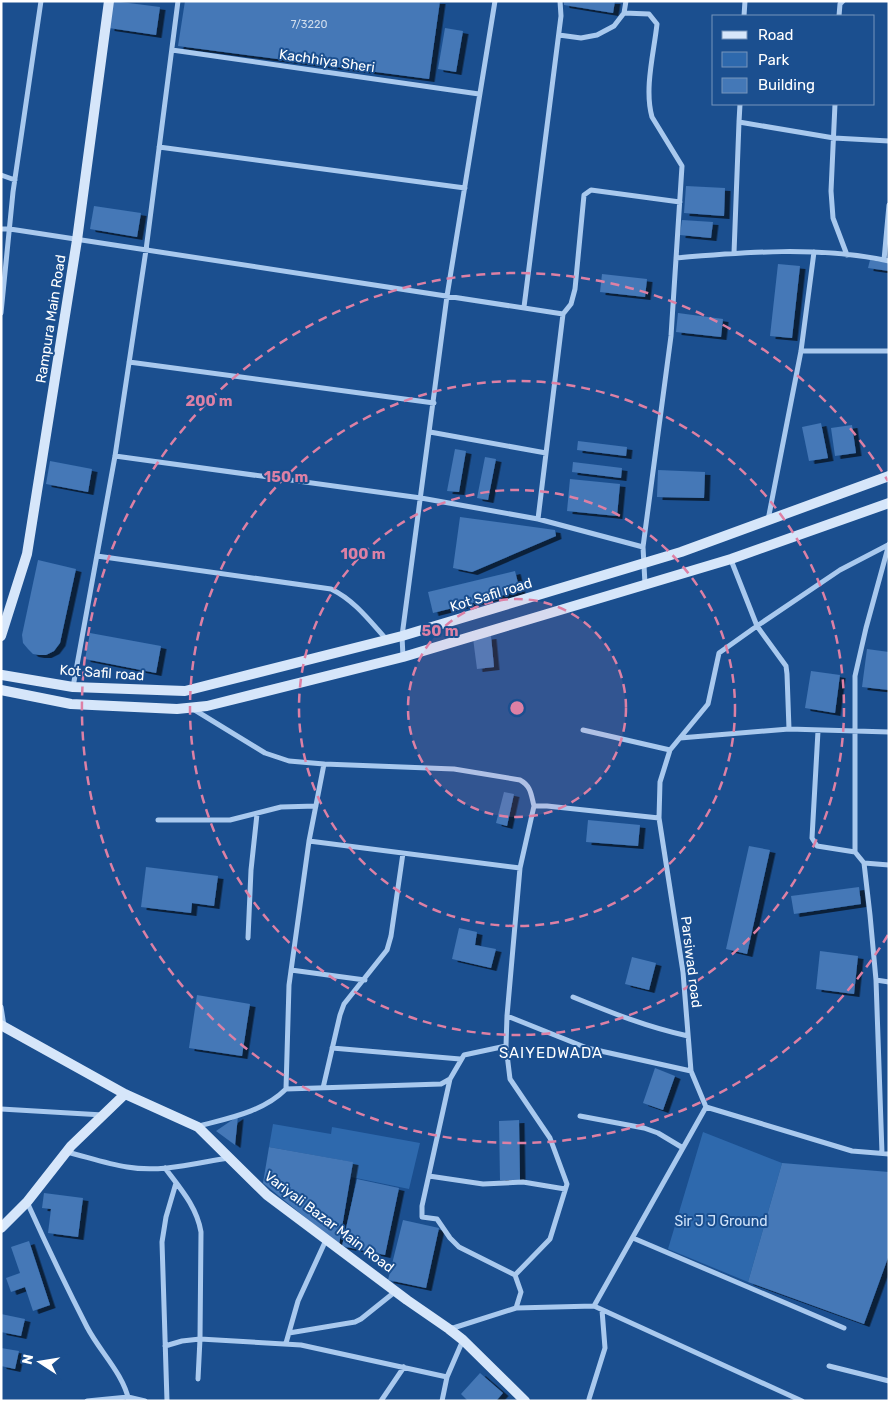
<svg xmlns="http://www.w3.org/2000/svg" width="890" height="1402" font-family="Rubik,sans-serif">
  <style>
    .green { fill: #2e69ad }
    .building { fill: #4478b7; filter: url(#shadow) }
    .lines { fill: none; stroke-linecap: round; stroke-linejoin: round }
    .street { stroke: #a9c9ee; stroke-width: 5 }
    .secondary { stroke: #d6e6fa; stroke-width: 10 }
    .ring { fill: none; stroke: #dd80a5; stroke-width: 2.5; stroke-dasharray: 9 6 }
    .labels { text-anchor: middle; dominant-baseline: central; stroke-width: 4; stroke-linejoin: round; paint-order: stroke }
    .number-label { font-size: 11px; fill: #d0dded }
    .street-label { font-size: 14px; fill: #fff; stroke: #1b4f8f }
    .park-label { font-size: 14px; fill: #cfe3fa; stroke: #1b4f8f }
    .neighbourhood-label { font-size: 15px; letter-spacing: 1px; fill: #fff; stroke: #1b4f8f }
    .centre { fill: #dd80a5; stroke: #1b4f8f; stroke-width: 2.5 }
    .ring-label { font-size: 15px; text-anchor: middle; font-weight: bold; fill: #dd80a5; stroke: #1b4f8f; stroke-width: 4; stroke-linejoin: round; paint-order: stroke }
  </style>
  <defs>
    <filter id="shadow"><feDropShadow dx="5.5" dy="3" stdDeviation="0" flood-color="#0009"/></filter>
  </defs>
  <rect width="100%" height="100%" fill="#1b4f8f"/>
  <path class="green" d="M273 1124 331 1134 332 1127 420 1143 409 1189 351 1177 352 1162 269 1147Z
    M703 1132 782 1163 748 1282 668 1249Z"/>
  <path class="building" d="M113 1 160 7 156 35 109 28Z
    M185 1H440L429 79 178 46Z
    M564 1H615L613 13 564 5Z
    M445 28 463 31 456 72 438 69Z
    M686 186 725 188 724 216 684 213Z
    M94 206 141 213 137 237 90 229Z
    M682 220 713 222 711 238 680 235Z
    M870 260 889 263V271L868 268Z
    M778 264 800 266 792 338 770 336Z
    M602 274 647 279 645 297 600 292Z
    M678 313 723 319 721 337 676 332Z
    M821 423 828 458 809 461 802 427Z
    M852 425 856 453 835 456 831 428Z
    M578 441 627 447 626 456 577 450Z
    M455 449 466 451 459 492 447 491Z
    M485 457 496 459 488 500 477 498Z
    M50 461 92 469 88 492 46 484Z
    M573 462 622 468 621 478 572 472Z
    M658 470 705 472 704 498 657 497Z
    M570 479 620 484 617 516 567 511Z
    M460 517 555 530 556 536 472 572 453 568Z
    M38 560 76 569 60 643 54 651 46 655H39L33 654 28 649 23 643 22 635Z
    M515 571 520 591 433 613 428 592Z
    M90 633 161 646 156 673 85 659Z
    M491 636 494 667 477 669 473 638Z
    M867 649 889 652V690L862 687Z
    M811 671 840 675 835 713 805 708Z
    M504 792 514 794 507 826 496 823Z
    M588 820 640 825 638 846 586 842Z
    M749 846 770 850 747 954 726 949Z
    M146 867 218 876 214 906 192 903 191 913 141 907Z
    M859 887 861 904 794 914 791 896Z
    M459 928 477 932 475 945 496 949 491 968 452 959Z
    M820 951 858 956 854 994 816 989Z
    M632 957 656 963 649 990 625 984Z
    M197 995 250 1004 242 1056 189 1048Z
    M655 1068 675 1076 663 1110 643 1103Z
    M238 1116 235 1145 216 1131Z
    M519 1120 520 1180H500L499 1121Z
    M269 1147 353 1162 339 1245 263 1183Z
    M782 1163 889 1172V1255L864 1324 748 1282Z
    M357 1179 399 1188 385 1255 342 1246Z
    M44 1193 83 1198 78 1237 48 1233 51 1209 42 1208Z
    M403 1220 439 1228 426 1288 388 1280Z
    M29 1241 50 1305 33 1311 25 1287 11 1292 6 1278 20 1273 11 1247Z
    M1 1314 25 1319 21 1336 1 1332Z
    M1 1348 19 1351 15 1369 1 1366Z
    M480 1373 503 1393 496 1401H468L461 1394Z"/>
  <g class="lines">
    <path class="street" d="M624 13 649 14 657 24C654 52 644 89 652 117L682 166 671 336 643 547
      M744 16 745 1
      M839 16 840 4 843 1
      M559 35 581 38 597 35 614 26 624 13 626 1
      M172 50 479 94
      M835 104 831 191 833 218 847 255
      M739 122 740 104
      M159 147 465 188
      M1 175 15 180
      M1 229H10L563 314
      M734 253 739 122 834 138 889 141
      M676 258C746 252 819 246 889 261
      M884 260 889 205
      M524 307 561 16 560 1
      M1 313 13 192 41 1
      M801 351H889
      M129 362 434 403
      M430 432 546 453
      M115 456 421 498 538 519 643 547 645 584
      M538 519 563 314 571 304 575 289 584 195 591 190 680 202
      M768 520 801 351 814 252
      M97 556 331 589C354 600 369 620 386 639
      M403 657 402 636 447 296 495 1
      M73 687 115 456 146 250 178 1
      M193 709 265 753 289 761 324 764 454 769 520 780C531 786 531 794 534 806
      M789 729 787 674 786 666 757 626 840 570 888 545
      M583 730 670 750
      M818 731 812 838 817 846 855 852
      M680 738 789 729 889 732
      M659 818 683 972 691 1071 706 1107
      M158 820H230L281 807 316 806
      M309 841 520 868
      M864 863 889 865
      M248 938 251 870 257 814
      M291 970 365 980
      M876 980 889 982
      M573 997C612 1013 647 1027 688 1036
      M1 1007 4 1026
      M507 1016 587 1048 691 1071
      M332 1048 460 1059
      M450 1079 422 1206V1217L437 1219 450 1238 459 1247 515 1275
      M323 1088 340 1015 344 1004 387 950 391 936 403 853
      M286 1089 441 1084 450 1079 464 1055 506 1046
      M1 1109 103 1115
      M580 1116 644 1128 658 1133 683 1148
      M199 1126C229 1118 263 1112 286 1089L289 985 309 841 324 764
      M67 1152C87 1157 107 1164 127 1167 161 1173 196 1163 228 1158
      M882 1153 876 980 870 915 864 863 855 852V676L866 628 889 544
      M165 1168C180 1188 197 1207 201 1232L200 1339 198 1379
      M429 1176 483 1184 523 1182 565 1189
      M27 1202C46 1244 66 1286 87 1327 100 1352 123 1373 129 1401
      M633 1238 844 1328
      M594 1306 802 1401
      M516 1308 594 1306 706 1107 852 1151 889 1154
      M450 1329 516 1308 521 1292 515 1275 550 1239 567 1184 550 1138 510 1079 506 1046 507 1016 520 868 534 806H547L659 818 660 782 670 750 708 704 719 653 757 626 731 560
      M289 1333 355 1322 361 1319 396 1291
      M286 1343 298 1301 326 1240
      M165 1346 182 1341 200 1339 301 1345 447 1377
      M829 1366 889 1381
      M589 1399 605 1348 602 1310
      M87 1401 128 1397 145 1401
      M167 1401 162 1242 166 1217 176 1183
      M381 1401 404 1367
      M442 1401 447 1377 463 1340"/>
    <path class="secondary" d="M1 636 27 554 77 240 109 1
      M2 675 73 687 185 691 402 636 681 552 889 476
      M1 690 71 704 177 709 207 706 403 657 731 559 889 503
      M1 1025 125 1094 198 1127 267 1195 407 1300 449 1329 463 1340 525 1401
      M1 1228 27 1202 71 1146 125 1094"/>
  </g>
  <circle cx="517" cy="708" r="109" fill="#dd80a5" fill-opacity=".12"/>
  <g class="ring">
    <circle cx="517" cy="708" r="109"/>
    <circle cx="517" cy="708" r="218"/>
    <circle cx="517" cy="708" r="327"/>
    <path d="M888 935A435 435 0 1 1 888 481"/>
  </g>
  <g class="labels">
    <g class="number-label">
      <text x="309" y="24">7/3220</text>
    </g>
    <g class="street-label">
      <text transform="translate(327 61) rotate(8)">Kachhiya Sheri</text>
      <text transform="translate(51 319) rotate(-81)">Rampura Main Road</text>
      <text transform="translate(491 595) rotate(-17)">Kot Safil road</text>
      <text transform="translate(102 673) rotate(4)">Kot Safil road</text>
      <text transform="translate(691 962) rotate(83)">Parsiwad road</text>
      <text transform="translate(329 1222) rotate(37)">Variyali Bazar Main Road</text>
    </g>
    <g class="park-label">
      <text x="721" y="1221">Sir J J Ground</text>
    </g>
    <g class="neighbourhood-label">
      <text x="551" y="1053">SAIYEDWADA</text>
    </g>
  </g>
  <circle cx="517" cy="708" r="8" class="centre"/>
  <g class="ring-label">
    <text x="209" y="406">200 m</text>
    <text x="286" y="482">150 m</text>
    <text x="363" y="559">100 m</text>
    <text x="440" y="636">50 m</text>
  </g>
  <rect width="890" height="1402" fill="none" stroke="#ffffff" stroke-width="5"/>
  <rect x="712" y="15" width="162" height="90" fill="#1b4f8f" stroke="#7695bc"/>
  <rect x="722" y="31" width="25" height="8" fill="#d6e6fa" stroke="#7695bc"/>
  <text x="758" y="40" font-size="15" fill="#ffffff">Road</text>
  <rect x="722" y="52" width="25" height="15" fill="#2e69ad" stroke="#7695bc"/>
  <text x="758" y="65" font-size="15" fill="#ffffff">Park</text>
  <rect x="722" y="78" width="25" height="15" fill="#4478b7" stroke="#7695bc"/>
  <text x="758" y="90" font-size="15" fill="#ffffff">Building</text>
  <g transform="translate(40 1362) rotate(282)" stroke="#1b4f8f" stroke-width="4" paint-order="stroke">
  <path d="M0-4L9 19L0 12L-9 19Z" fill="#ffffff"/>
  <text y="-8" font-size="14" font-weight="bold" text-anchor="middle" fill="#ffffff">N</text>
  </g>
</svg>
